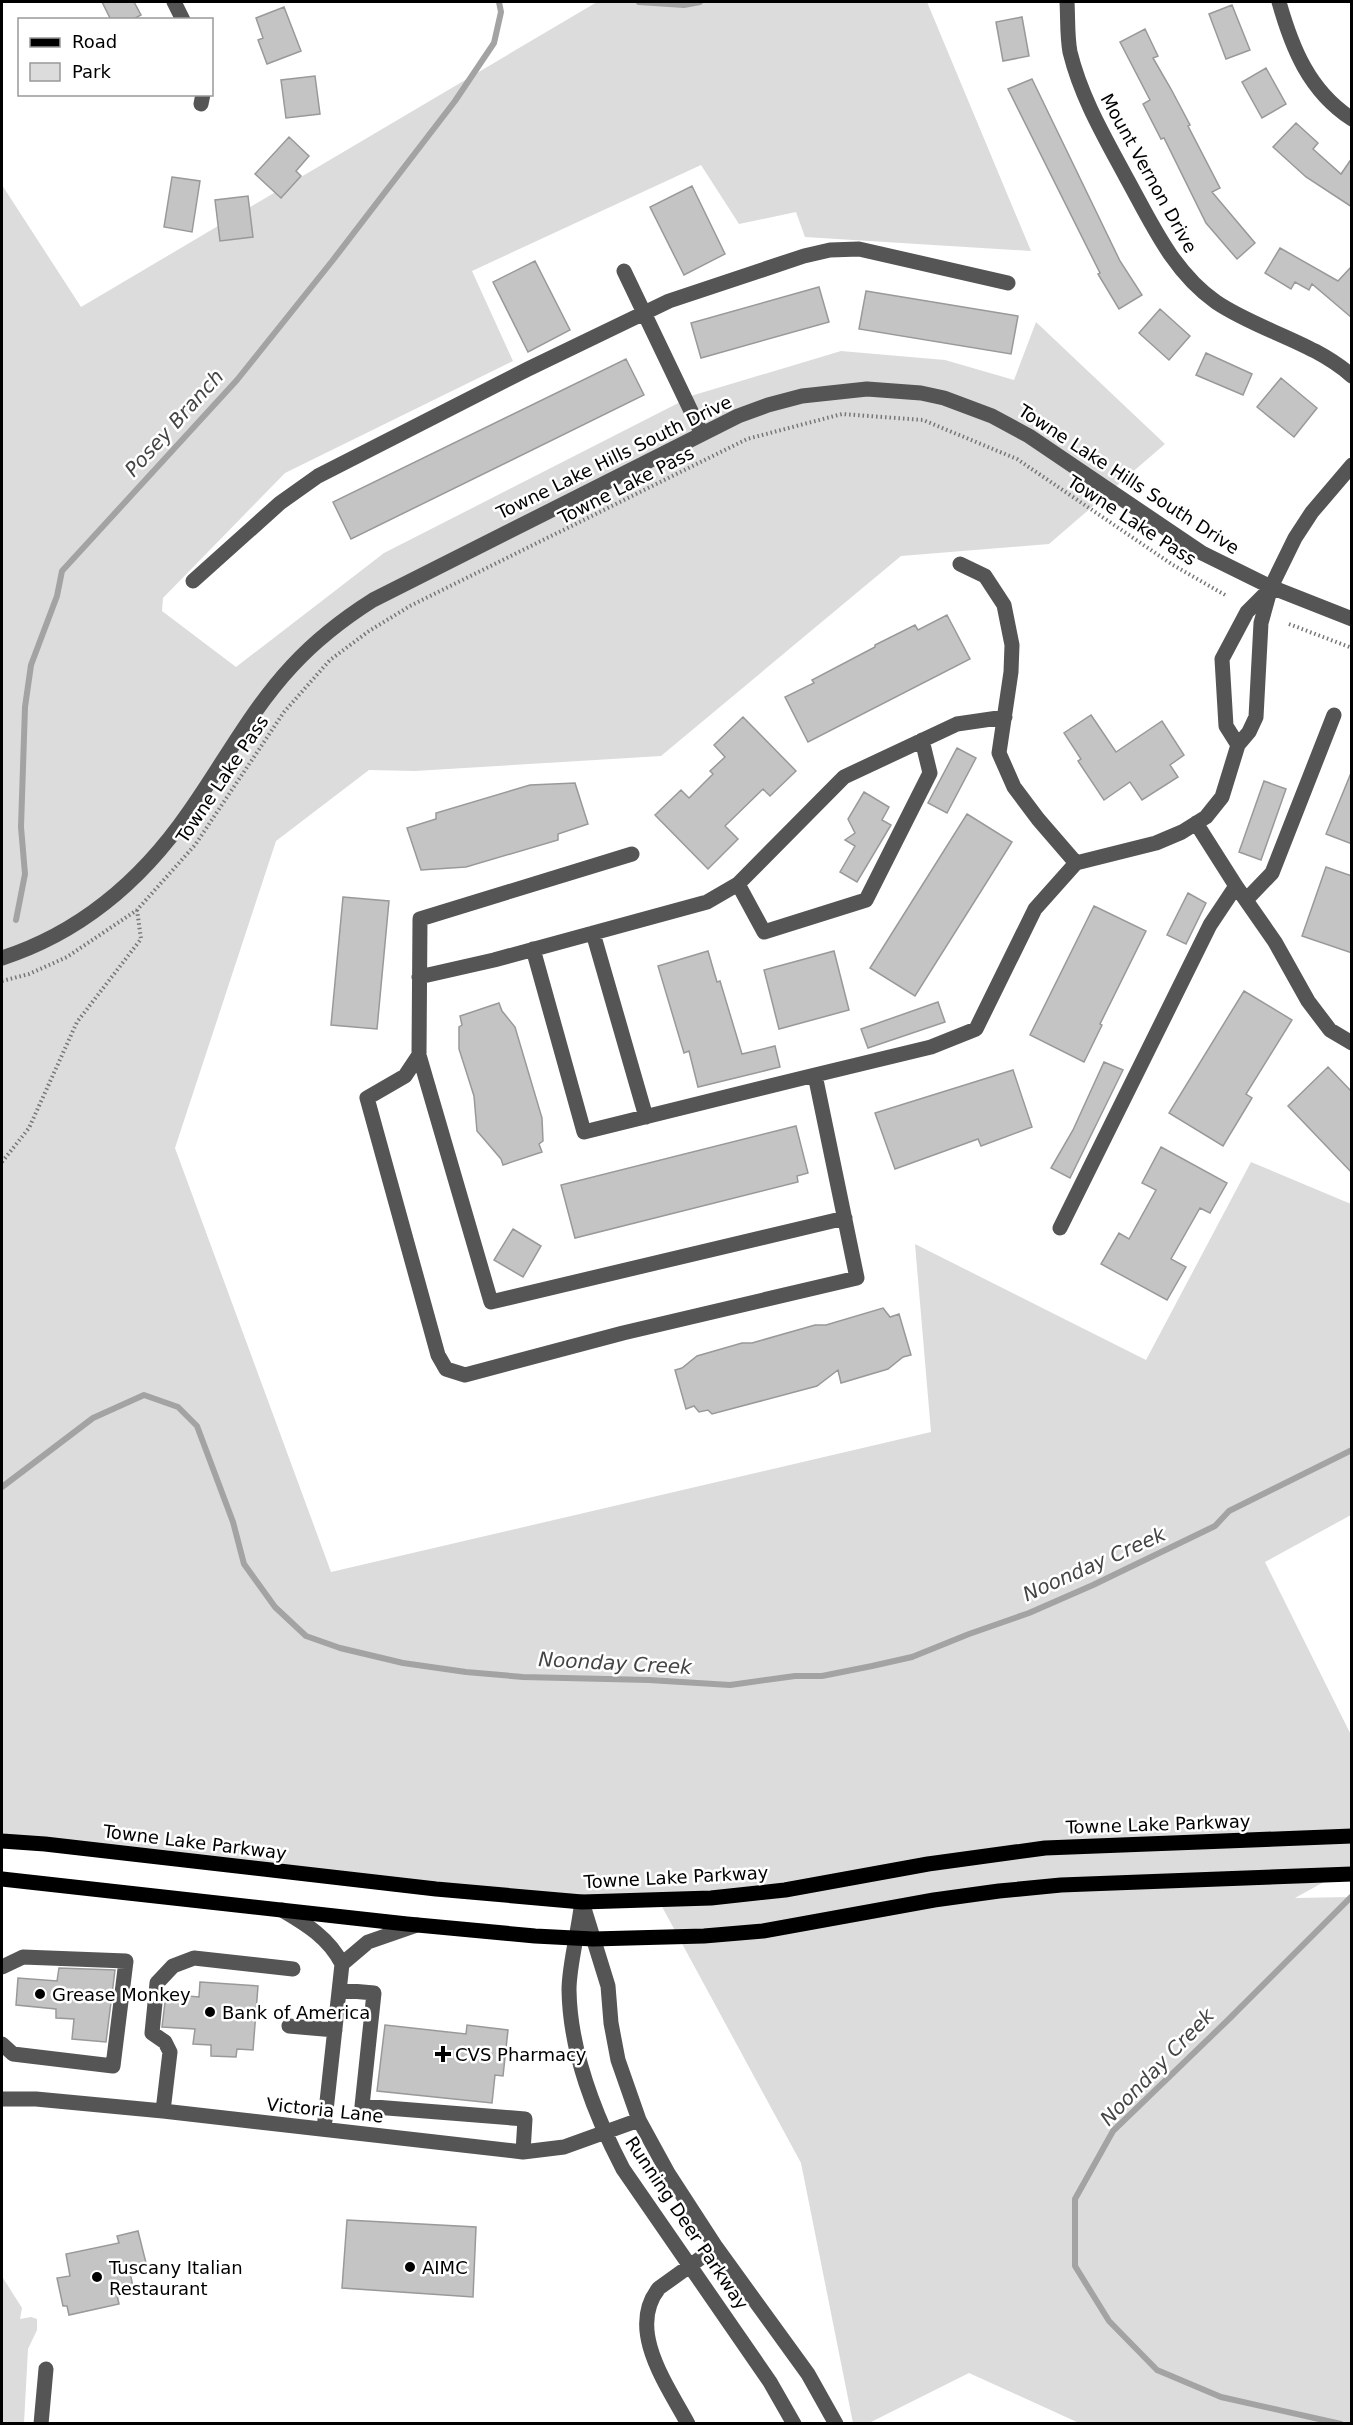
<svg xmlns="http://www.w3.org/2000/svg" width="1353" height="2425" font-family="'DejaVu Sans',sans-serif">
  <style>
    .green { fill: #dcdcdc }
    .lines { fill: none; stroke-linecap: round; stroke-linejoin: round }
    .stream { stroke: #a3a3a3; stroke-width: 6 }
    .building { fill: #c4c4c4; stroke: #999; stroke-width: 1.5 }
    .path { stroke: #777; stroke-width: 4; stroke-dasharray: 1.5 3; stroke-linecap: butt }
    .minor { stroke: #555; stroke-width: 15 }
    .major { stroke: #000; stroke-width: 15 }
    .poi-dot { fill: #000; stroke: #fff; stroke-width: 2 }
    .labels { text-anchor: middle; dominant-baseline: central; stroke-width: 5; stroke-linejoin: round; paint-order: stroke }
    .street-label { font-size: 18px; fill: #000; stroke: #fff }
    .poi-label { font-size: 18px; fill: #000; stroke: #fff; text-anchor: start }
    .water-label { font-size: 20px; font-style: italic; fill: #444; stroke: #fff }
  </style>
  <rect width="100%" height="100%" fill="#fff"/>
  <path class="green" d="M597 2H927L1031 251 805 237 796 212 739 224 701 165 472 271 513 361 285 473 163 598 162 611 236 667 384 553 694 395 841 351 945 360 1014 380 1036 322 1165 444 1049 544 901 556 661 756 415 771 369 770 276 841 175 1148 331 1572 931 1432 915 1244 1146 1360 1251 1162 1351 1204V1515L1265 1562 1351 1735V1867L1295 1898 1351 1897V2423H1079L969 2373 869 2423H853L801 2163 660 1903 117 1855 2 1833V185L81 307Z
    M3 2278 22 2308 20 2319 31 2317 37 2319V2330L28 2349 24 2423H2V2280Z"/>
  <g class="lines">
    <path class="stream" d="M639 2 684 5 700 2
      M16 920 25 874 21 827 25 707 31 665 57 596 62 571 237 380 333 260 455 101 494 43 501 12 499 2
      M2 1487 93 1418 144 1395 178 1407 197 1426 233 1522 244 1564 275 1607 306 1636 340 1648 403 1663 466 1672 523 1677 649 1680 730 1685 795 1676H822L872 1666 912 1657 969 1634 1029 1613 1093 1585 1215 1526 1229 1511 1352 1450
      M1341 2424 1221 2397 1157 2370 1109 2321 1075 2266V2199L1113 2131 1229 2019 1352 1896"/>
  </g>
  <path class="building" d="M102 2H134L141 15 132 20H111Z
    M1232 5 1250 50 1226 59 1209 14Z
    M284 7 301 51 267 64 258 40 263 38 256 18Z
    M1022 17 1029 56 1003 61 996 22Z
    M1145 29 1158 56 1153 58 1171 89 1190 125 1188 126 1220 188 1212 192 1255 243 1237 259 1206 223 1164 138 1161 139 1143 104 1150 100 1120 42Z
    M1266 68 1286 104 1262 118 1242 82Z
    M315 76 320 114 286 118 281 80Z
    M1032 79 1120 261 1142 295 1119 309 1098 274 1100 273 1008 89Z
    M1296 123 1318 143 1313 149 1341 174 1352 158V207L1306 177 1273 147Z
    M289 137 309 156 296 171 301 176 281 198 255 174Z
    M172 177 200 181 192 232 164 227Z
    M692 186 725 254 684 275 650 207Z
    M248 196 253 237 220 241 215 200Z
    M1280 248 1338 281 1352 266V318L1312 284 1309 290 1295 282 1291 289 1265 273Z
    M535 261 570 330 528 352 493 282Z
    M819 287 829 322 701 358 691 323Z
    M866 291 1018 316 1011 354 859 329Z
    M1160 309 1190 336 1169 360 1139 333Z
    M1206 353 1252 374 1243 395 1196 375Z
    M626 359 644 395 351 539 333 502Z
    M1281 378 1317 408 1294 437 1257 407Z
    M947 615 970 659 808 742 785 697 814 683 812 680 875 647V645L915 625 918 630Z
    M1091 715 1116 752 1162 721 1184 755 1170 765 1178 777 1142 800 1130 782 1104 800 1078 761 1081 759 1064 733Z
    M743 717 796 771 770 796 763 789 725 826 738 839 708 869 655 815 681 790 689 798 713 774 710 771 725 757 714 745Z
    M957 748 976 758 947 813 928 803Z
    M1351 773H1352V844L1326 834Z
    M1264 781 1286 789 1261 860 1239 852Z
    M575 783 588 824 558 834V840L466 867 421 870 407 828 436 819V813L530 785Z
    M864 792 889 807 882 820 891 825 857 882 840 872 855 846 845 840 855 833 848 819Z
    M967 814 1012 842 915 996 870 968Z
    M1326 867 1352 876V953L1302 936Z
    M1188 893 1206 903 1186 944 1167 935Z
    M343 897 389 901 377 1029 331 1025Z
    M1094 906 1146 931 1100 1024 1102 1025 1084 1062 1030 1035Z
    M708 951 717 982 720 981 742 1054 775 1046 780 1067 698 1087 689 1051 684 1053 658 966Z
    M834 951 849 1010 779 1029 764 970Z
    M1244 991 1292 1020 1246 1094 1252 1098 1223 1146 1169 1113Z
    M938 1002 945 1022 868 1048 861 1029Z
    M499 1003 502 1011 515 1027 542 1118 543 1141 539 1144 542 1152 503 1165 501 1159 477 1131 474 1096 459 1049V1027L462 1025 460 1016Z
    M1104 1062 1123 1070 1070 1178 1051 1168 1073 1130Z
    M1328 1067 1352 1092V1173L1288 1106Z
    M1013 1070 1032 1127 981 1146 978 1139 895 1169 875 1113Z
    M796 1126 808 1173 797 1176 798 1182 575 1238 561 1185Z
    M1161 1147 1227 1183 1210 1213 1200 1208 1171 1259 1186 1267 1167 1300 1101 1264 1119 1233 1129 1239 1156 1190 1142 1183Z
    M513 1229 541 1246 523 1277 494 1260Z
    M883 1308 890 1317 899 1314 911 1355 903 1357 888 1369 841 1383 838 1370 817 1386 712 1414 708 1410 699 1412 694 1406 686 1409 675 1370 682 1368 697 1356 742 1343H752L815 1325H826Z
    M59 1968 115 1970 106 2042 72 2039 74 2019 56 2018V2009L16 2005 18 1978 57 1981Z
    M200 1982 258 1986 253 2050 237 2049 236 2057 211 2056V2045L193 2044 195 2029 162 2027 166 1994 199 1997Z
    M385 2025 466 2034 467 2025 508 2030 503 2076 495 2075 492 2103 377 2091Z
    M347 2220 476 2227 473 2297 342 2288Z
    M138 2231 146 2263 129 2268 134 2291 117 2295 119 2304 69 2315 67 2306H63L57 2278 70 2276 66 2254 119 2243 117 2236Z"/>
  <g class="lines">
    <path class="path" d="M1289 624 1352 648
      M2 981 29 974 67 957 137 910 195 845 284 712 330 660 369 631 410 606 747 439 842 414 923 420 1017 459 1173 565 1227 596
      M2 1162 29 1128 77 1022 141 939 137 910"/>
    <path class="minor" d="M174 2 183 20
      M1067 2C1068 18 1067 36 1070 52 1081 97 1104 136 1126 177 1151 222 1172 271 1216 302 1259 331 1312 341 1352 376
      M1279 2C1292 48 1309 91 1352 119
      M201 104 203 94
      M624 271 702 434
      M960 564 985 576 1004 605 1012 645 1011 672 999 753 1014 787 1038 819 1076 863
      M193 581 280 503 318 476 528 369 669 301 804 256 830 250 859 249 1008 283
      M1238 745 1226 726 1222 659 1247 612 1269 590
      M1196 823 1236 886 1275 942 1308 1001 1330 1030 1352 1043
      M632 854 420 919 419 1055 405 1076 367 1098 438 1355 446 1369 465 1375 623 1333 857 1278 815 1075 931 1047 976 1029 1035 909 1076 863 1156 843 1182 832 1206 817 1222 797 1238 745 1249 732 1256 717 1261 623 1271 587 1295 538 1312 512 1352 465
      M738 884 764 932 866 900 930 773 922 740
      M1246 900 1272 873 1334 715
      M593 933 646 1117
      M533 949 584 1132 815 1075
      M2 958C82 932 142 880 189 812 223 764 251 710 292 666 316 640 343 619 373 600L738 416 768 405 802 396 867 389 921 393 944 398 992 416 1029 436 1202 553 1271 587 1352 619
      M419 977 494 960 707 902 738 884 844 777 957 724 1005 717
      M419 1055 491 1302 845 1218
      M1060 1228 1210 925 1236 886
      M582 1902 608 1986 611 2023 618 2060 639 2120 668 2173 716 2247 808 2374 836 2424
      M581 1908C578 1933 569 1966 569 1990 570 2053 595 2115 623 2169L770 2382 794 2424
      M282 1910C306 1924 329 1938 342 1964L324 2129
      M342 1964 368 1942 417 1925
      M2 1967 23 1957 126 1961 113 2066 13 2054 2 2044
      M340 1990 374 1993 362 2106 525 2119 523 2152
      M289 2026 335 2030
      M2 2099H36L163 2111 523 2152 564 2147 639 2120
      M163 2111 170 2052 165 2042 152 2033 157 1983 173 1966 194 1958 293 1969
      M41 2424 46 2369
      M688 2424C667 2385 626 2329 659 2288L716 2247"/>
    <path class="major" d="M2 1841 45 1844 436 1889 582 1902 711 1898 785 1890 928 1864 1045 1848 1352 1836
      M2 1879 407 1924 535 1936 593 1939 704 1936 763 1931 934 1900 999 1891 1061 1885 1352 1874"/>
  </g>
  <g class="poi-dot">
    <circle cx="40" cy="1994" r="6"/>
    <circle cx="210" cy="2012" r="6"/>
    <path d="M440 2045h6v6h6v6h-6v6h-6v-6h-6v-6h6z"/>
    <circle cx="410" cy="2267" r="6"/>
    <circle cx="97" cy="2277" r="6"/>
  </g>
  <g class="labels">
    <g class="street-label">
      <text transform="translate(1149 173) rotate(61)">Mount Vernon Drive</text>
      <text transform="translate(614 457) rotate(-26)">Towne Lake Hills South Drive</text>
      <text transform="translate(1129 479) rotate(33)">Towne Lake Hills South Drive</text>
      <text transform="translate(626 485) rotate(-27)">Towne Lake Pass</text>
      <text transform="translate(1132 520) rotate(33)">Towne Lake Pass</text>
      <text transform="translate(222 779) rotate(-56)">Towne Lake Pass</text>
      <text transform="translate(1158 1824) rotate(-2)">Towne Lake Parkway</text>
      <text transform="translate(195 1842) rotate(7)">Towne Lake Parkway</text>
      <text transform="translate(676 1877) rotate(-3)">Towne Lake Parkway</text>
      <text transform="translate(325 2110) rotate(6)">Victoria Lane</text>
      <text transform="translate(687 2223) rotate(56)">Running Deer Parkway</text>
    </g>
    <g class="poi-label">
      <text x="52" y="1994">Grease Monkey</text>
      <text x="222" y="2012">Bank of America</text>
      <text x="455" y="2054">CVS Pharmacy</text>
      <text x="109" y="2267">Tuscany Italian<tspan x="109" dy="21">Restaurant</tspan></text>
      <text x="422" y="2267">AIMC</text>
    </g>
    <g class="water-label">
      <text transform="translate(174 423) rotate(-48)">Posey Branch</text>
      <text transform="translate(1094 1564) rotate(-24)">Noonday Creek</text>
      <text transform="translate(615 1663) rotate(3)">Noonday Creek</text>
      <text transform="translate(1157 2067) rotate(-46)">Noonday Creek</text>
    </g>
  </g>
  <rect width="1353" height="2425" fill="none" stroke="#000000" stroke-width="6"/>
  <rect x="18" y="18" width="195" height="78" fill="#ffffff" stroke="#999999" stroke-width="1.5"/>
  <rect x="30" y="38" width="30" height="9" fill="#000000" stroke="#999999" stroke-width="1.5"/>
  <text x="72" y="48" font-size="18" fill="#000000">Road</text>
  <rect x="30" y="63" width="30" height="18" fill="#dcdcdc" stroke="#999999" stroke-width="1.5"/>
  <text x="72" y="78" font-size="18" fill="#000000">Park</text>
</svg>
